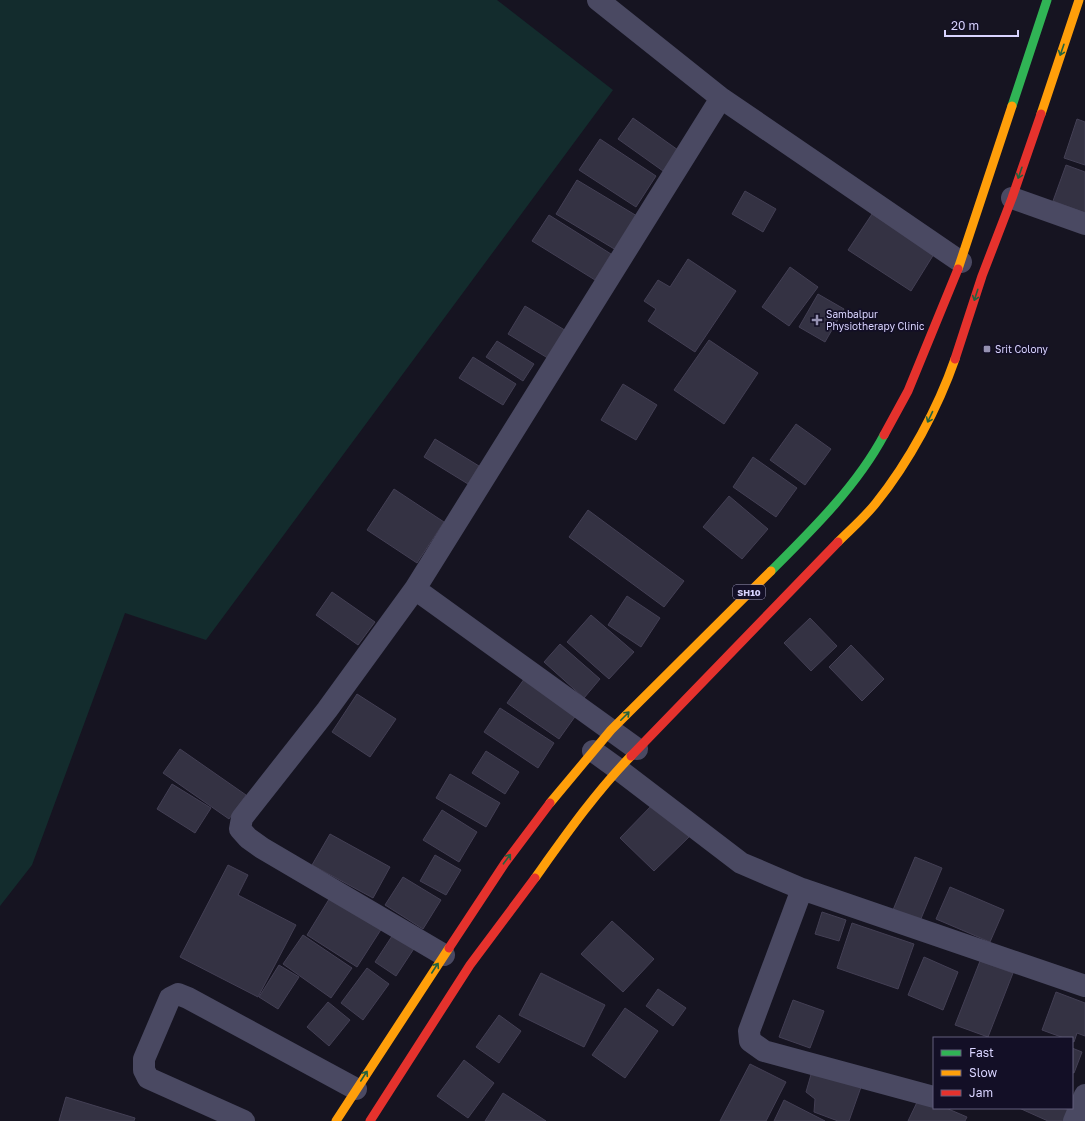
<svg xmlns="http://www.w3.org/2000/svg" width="1085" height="1121" font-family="'Golos Text',sans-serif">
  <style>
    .green { fill: #132c2d }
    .building { fill: #343243; stroke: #433f54 }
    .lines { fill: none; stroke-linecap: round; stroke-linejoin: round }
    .street { stroke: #4a4962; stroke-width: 22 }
    .fast { stroke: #30b455; stroke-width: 9 }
    .slow { stroke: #ff9f0a; stroke-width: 9 }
    .jam { stroke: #e5322d; stroke-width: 9 }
    .oneway { stroke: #22623e }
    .poi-dot { fill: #9591b1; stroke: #130f26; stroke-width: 1.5 }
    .labels { text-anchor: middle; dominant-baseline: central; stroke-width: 3.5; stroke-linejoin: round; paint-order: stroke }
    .shield { fill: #130f26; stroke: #9e99be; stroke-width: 1 }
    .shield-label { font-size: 9px; font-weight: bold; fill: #d9d4ff }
    .poi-label { font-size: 10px; fill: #d9d4ff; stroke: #130f26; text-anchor: start }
  </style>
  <rect width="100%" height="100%" fill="#161421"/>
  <path class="green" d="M0 0H497L613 90 206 640 125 613 32 865 0 906Z"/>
  <path class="building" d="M633 118 678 150 663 171 618 139Z
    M1077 119 1085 122V165L1064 158Z
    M600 139 656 176 636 207 579 170Z
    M1066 165 1085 172V213L1053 201Z
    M577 180 637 216 616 250 556 214Z
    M745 191 776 209 763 232 732 214Z
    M872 214 934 254 911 291 848 250Z
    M549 215 611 254 595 280 532 241Z
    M688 259 736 291 695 352 648 321 656 309 644 301 658 280 670 287Z
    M790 267 818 287 789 326 762 307Z
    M818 294 844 309 825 342 799 327Z
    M525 306 568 332 551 360 508 334Z
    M709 340 758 373 724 424 674 390Z
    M497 341 534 364 523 381 486 357Z
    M473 357 516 384 503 405 459 378Z
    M623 384 657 405 636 440 601 420Z
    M796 424 831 449 805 485 770 460Z
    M435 439 479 466 468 484 424 457Z
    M753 457 797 488 776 517 733 487Z
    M394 489 444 522 417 563 367 530Z
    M729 496 768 529 742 559 703 527Z
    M588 510 684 581 664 607 569 537Z
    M332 592 375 622 358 645 316 615Z
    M627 596 660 618 641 647 608 625Z
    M591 615 634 652 609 679 567 642Z
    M810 618 837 646 811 671 784 643Z
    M560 644 600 679 584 698 544 662Z
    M851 645 884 679 862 701 829 667Z
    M527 675 579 711 559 739 507 703Z
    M357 694 396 719 370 757 332 732Z
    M500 708 554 743 538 768 484 732Z
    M180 749 246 795 229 819 163 773Z
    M486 751 519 772 505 794 472 773Z
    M450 774 500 803 486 827 436 798Z
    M172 784 211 808 195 833 157 809Z
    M654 803 689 837 654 871 620 838Z
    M442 810 477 832 459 862 423 840Z
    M330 834 390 867 373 898 312 865Z
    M435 855 461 870 446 895 420 881Z
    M915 857 942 868 920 921 893 910Z
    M228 865 248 875 238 895 296 925 258 997 180 957Z
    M403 877 441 900 423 929 385 905Z
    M950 887 1004 910 990 942 936 919Z
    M331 896 382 928 357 967 307 935Z
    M822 912 846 920 839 941 815 934Z
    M612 921 654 959 623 992 581 954Z
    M852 923 914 944 898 989 837 968Z
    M396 930 417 944 396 976 375 962Z
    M303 935 352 968 331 998 283 964Z
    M924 957 958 972 943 1010 908 995Z
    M980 961 1013 973 988 1037 955 1025Z
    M279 965 299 977 278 1009 259 997Z
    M367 968 389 984 363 1020 341 1003Z
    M541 973 605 1005 584 1047 519 1015Z
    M658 989 686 1008 673 1026 646 1006Z
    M1056 992 1085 1003V1036L1077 1033 1074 1042 1072 1041V1038H1064L1042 1030Z
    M793 1000 824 1011 810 1048 779 1037Z
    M328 1002 350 1020 329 1046 307 1027Z
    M625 1008 658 1031 625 1078 592 1055Z
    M499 1015 521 1031 499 1063 476 1047Z
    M1072 1048 1082 1052 1074 1073 1072 1072Z
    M464 1060 494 1083 468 1118 437 1096Z
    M750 1064 786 1082 766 1121H720Z
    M812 1071 861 1087 849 1121H838L814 1112 815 1099 806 1092Z
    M503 1093 546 1121H485Z
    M920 1096 934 1102V1108H946L967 1117 965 1121H908Z
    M66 1097 135 1118 134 1121H59Z
    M784 1100 825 1121H774Z
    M1019 1108H1063L1068 1110 1064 1121H1048Z"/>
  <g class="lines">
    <path class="street" d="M598 0 721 98 961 262
      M1012 198 1085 224
      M415 589 637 749
      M593 751 618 769 741 863 802 889 1085 986
      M802 889 749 1031 750 1041 764 1051 934 1097
      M444 955 262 848 248 838 240 829 242 818 327 710 415 589 721 98
      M244 1121 148 1078 144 1070V1059L170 998 178 994 188 998 356 1089
      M1074 1121 1085 1095"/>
    <path class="fast" d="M1012 106 1047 0
      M771 571C811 531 857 486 884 435"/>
    <path class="slow" d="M1041 114 1079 0
      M958 269 1012 106
      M838 542C851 529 865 517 876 503 909 462 938 408 955 359
      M550 803 611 730 771 571
      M535 878C565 836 595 793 631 756
      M336 1121 449 948"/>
    <path class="jam" d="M955 359 982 276 1012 198 1041 114
      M884 435 908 391 958 269
      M631 756 838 542
      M449 948 505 863 550 803
      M370 1121 470 965 535 878"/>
  </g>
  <defs><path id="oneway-shaft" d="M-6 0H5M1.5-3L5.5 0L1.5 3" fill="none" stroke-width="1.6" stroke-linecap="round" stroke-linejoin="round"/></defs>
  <g class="oneway">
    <use href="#oneway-shaft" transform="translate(1062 50) rotate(109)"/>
    <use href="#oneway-shaft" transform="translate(1020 173) rotate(109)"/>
    <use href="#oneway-shaft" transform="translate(976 295) rotate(108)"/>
    <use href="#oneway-shaft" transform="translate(930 417) rotate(115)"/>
    <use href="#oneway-shaft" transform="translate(625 716) rotate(-45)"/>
    <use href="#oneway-shaft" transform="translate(507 859) rotate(-53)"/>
    <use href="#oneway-shaft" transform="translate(435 968) rotate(-57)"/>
    <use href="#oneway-shaft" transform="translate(364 1076) rotate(-57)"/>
  </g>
  <g class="poi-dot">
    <path d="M815 314h4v4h4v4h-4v4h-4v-4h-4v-4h4z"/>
    <rect x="983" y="345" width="8" height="8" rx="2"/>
  </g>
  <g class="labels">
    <rect class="shield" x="733" y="585" width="32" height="14" rx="3"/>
    <g class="shield-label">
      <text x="749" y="592">SH10</text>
    </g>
    <g class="poi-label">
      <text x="826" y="314">Sambalpur<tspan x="826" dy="12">Physiotherapy Clinic</tspan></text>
      <text x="995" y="349">Srit Colony</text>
    </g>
  </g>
  <rect x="933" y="1037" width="140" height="72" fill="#130f26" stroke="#625e7d"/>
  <rect x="941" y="1050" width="20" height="6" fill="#30b455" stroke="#625e7d"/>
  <text x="969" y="1057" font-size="12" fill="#d9d4ff">Fast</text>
  <rect x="941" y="1070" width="20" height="6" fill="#ff9f0a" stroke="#625e7d"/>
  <text x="969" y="1077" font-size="12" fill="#d9d4ff">Slow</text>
  <rect x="941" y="1090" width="20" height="6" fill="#e5322d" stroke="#625e7d"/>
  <text x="969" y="1097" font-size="12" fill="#d9d4ff">Jam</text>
  <path d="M945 30v6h73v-6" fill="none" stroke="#d9d4ff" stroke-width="2"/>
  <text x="951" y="30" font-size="12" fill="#d9d4ff" stroke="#130f26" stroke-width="3" paint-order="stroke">20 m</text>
</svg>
